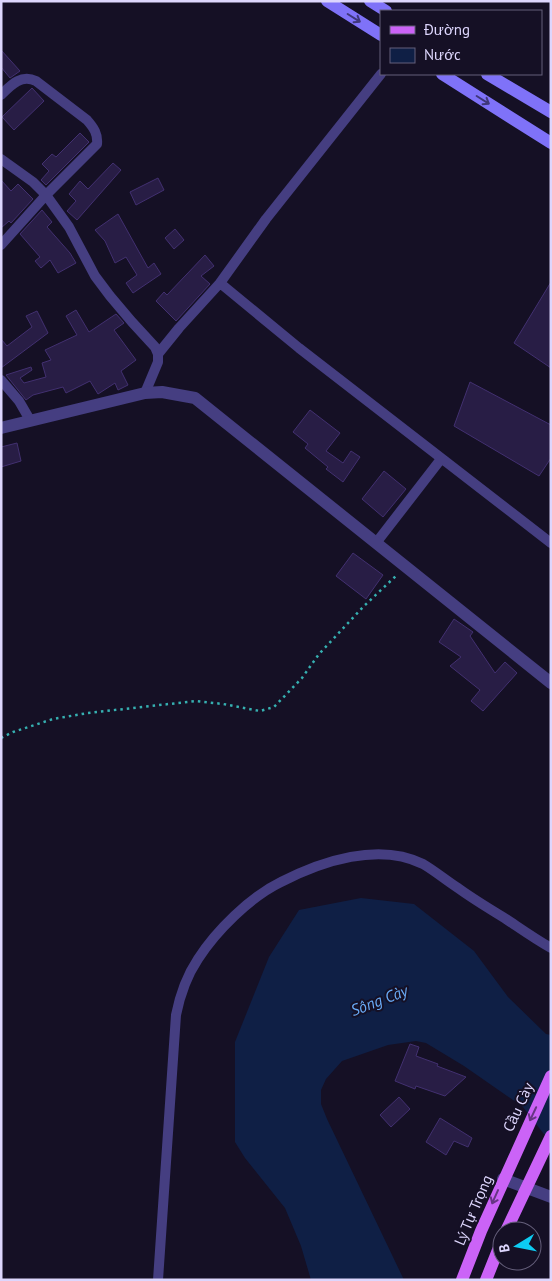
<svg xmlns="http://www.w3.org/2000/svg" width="552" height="1281" font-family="'PT Sans',sans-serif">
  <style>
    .water { fill: #0f1f45 }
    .building { fill: #281d45; stroke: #423070 }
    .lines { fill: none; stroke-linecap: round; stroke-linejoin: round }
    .path { stroke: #36b0b1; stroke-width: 2.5; stroke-dasharray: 2.5 4; stroke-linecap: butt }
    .minor { stroke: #453e81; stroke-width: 10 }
    .tertiary { stroke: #453e81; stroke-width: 12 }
    .secondary { stroke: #7f72f8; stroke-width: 12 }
    .primary { stroke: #cb63f7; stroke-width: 12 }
    .oneway { stroke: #3f3779 }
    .oneway2 { stroke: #673584 }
    .labels { text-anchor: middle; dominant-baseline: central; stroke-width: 4; stroke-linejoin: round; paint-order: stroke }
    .street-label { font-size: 15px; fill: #ddd6fd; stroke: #151025 }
    .water-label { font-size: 16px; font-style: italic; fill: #6aabf7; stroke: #151025 }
  </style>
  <rect width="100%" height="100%" fill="#151025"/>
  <path class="water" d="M361 898 414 904 474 951 508 997 546 1034 551 1035V1141L543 1133 523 1107 464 1066 426 1043 416 1041 388 1045 342 1061 326 1079 321 1090V1104L327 1119 404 1280H311L301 1246 285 1208 245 1158 235 1142V1042L269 957 299 910Z"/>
  <path class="building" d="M1 50 20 71 10 78 1 67Z
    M32 88 44 101 14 130 2 117Z
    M80 133 89 142 46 185 41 180 49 171 42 164 52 154 56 157Z
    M113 163 121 170 77 220 67 211 76 201 69 194 80 181 88 189Z
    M158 178 164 190 136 205 130 192Z
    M1 180 11 191 18 184 33 199 11 223 9 221 1 228Z
    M42 210 52 222 47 227 70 253 76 263 58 273 50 260 41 268 35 261 40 257 20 234Z
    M118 214 148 268 154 263 161 274 133 293 126 283 137 275 126 257 115 263 105 241 95 230Z
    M175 229 184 240 174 249 165 238Z
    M205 255 214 266 201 276 210 284 176 321 156 301 164 292 167 295Z
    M551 282V368L514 343Z
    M76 310 89 332 116 314 124 323 114 330 136 360 121 371 128 385 118 390 115 383 98 394 90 381 66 393 63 387 33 395 26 400 6 375 31 367 32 370 20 378 24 383 46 377 42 363 51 360 45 350 77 335 66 316Z
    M37 311 48 333 1 368V339L7 346 32 327 26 316Z
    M470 382 551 425V458L539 476 454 426Z
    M310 410 340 433 326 451 343 463 351 451 360 457 343 482 326 469 328 467 305 448 308 444 293 432Z
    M17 443 21 461 1 467V447Z
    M384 471 406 489 383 517 362 499Z
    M353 553 383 575 366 599 336 576Z
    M454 619 473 632 470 636 495 673 505 662 517 673 483 711 471 701 480 690 450 666 461 657 439 642Z
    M410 1044 419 1047 416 1056 438 1064 437 1066 466 1077 445 1096 416 1086 415 1089 395 1081Z
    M399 1097 410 1109 391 1127 380 1115Z
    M440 1118 472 1138 468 1147 454 1141 446 1155 426 1142Z"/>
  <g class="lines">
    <path class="path" d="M1 738 13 732 53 719 88 713 196 701 223 704 260 711 274 707 302 678 319 654 364 606 398 574"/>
    <path class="minor" d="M1 95C11 85 21 74 36 81L87 120C94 128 98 134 97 144L46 195 33 182 1 159
      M1 245 46 195 69 227 95 276 110 296 132 322 155 347 158 354V362L145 393
      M220 283 299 348 551 543
      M158 354 179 328 220 283 266 219 381 74
      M1 380 19 401 30 420
      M376 543 441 459
      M158 1280 176 1015C180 995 186 977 198 959 216 931 250 897 281 882 322 861 379 842 423 864 435 871 447 881 458 888 473 899 490 909 506 919 521 929 535 939 551 948"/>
    <path class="tertiary" d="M1 428 145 393 162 392 195 398 551 683
      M503 1179 551 1197"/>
    <path class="secondary" d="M327 1 381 35
      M370 1 386 11
      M442 74 551 143
      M487 74 551 112"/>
    <path class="primary" d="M506 1231 551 1136
      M462 1280 481 1231 551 1076
      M486 1280 502 1240"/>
  </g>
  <defs><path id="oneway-shaft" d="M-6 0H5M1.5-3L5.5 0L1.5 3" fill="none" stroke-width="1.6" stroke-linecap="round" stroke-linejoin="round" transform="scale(1.25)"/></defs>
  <g class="oneway">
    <use href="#oneway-shaft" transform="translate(354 18) rotate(32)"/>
    <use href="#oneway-shaft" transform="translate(483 100) rotate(32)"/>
  </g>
  <g class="oneway2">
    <use href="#oneway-shaft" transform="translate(533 1114) rotate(115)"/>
    <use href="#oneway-shaft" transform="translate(495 1197) rotate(114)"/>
  </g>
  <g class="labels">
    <g class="street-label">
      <text transform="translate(518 1107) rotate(-65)">Cầu Cày</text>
      <text transform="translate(473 1210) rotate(-67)">Lý Tự Trọng</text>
    </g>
    <g class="water-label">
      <text transform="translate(379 1000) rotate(-21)">Sông Cày</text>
    </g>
  </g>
  <rect width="552" height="1281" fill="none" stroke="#ddd6fd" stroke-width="5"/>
  <rect x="380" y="10" width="162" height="65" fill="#151025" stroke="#655f7b"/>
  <rect x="390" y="26" width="25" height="8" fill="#cb63f7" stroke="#655f7b"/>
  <text x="424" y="35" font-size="15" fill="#ddd6fd">Đường</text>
  <rect x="390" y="48" width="25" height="15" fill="#0f1f45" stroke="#655f7b"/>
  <text x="424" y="60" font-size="15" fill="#ddd6fd">Nước</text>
  <g transform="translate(517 1246) rotate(260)"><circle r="24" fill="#151025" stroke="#655f7b"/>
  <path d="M0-4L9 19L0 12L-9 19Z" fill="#0dcbf2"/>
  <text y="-8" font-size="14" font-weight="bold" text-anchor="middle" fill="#ddd6fd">B</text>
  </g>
</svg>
